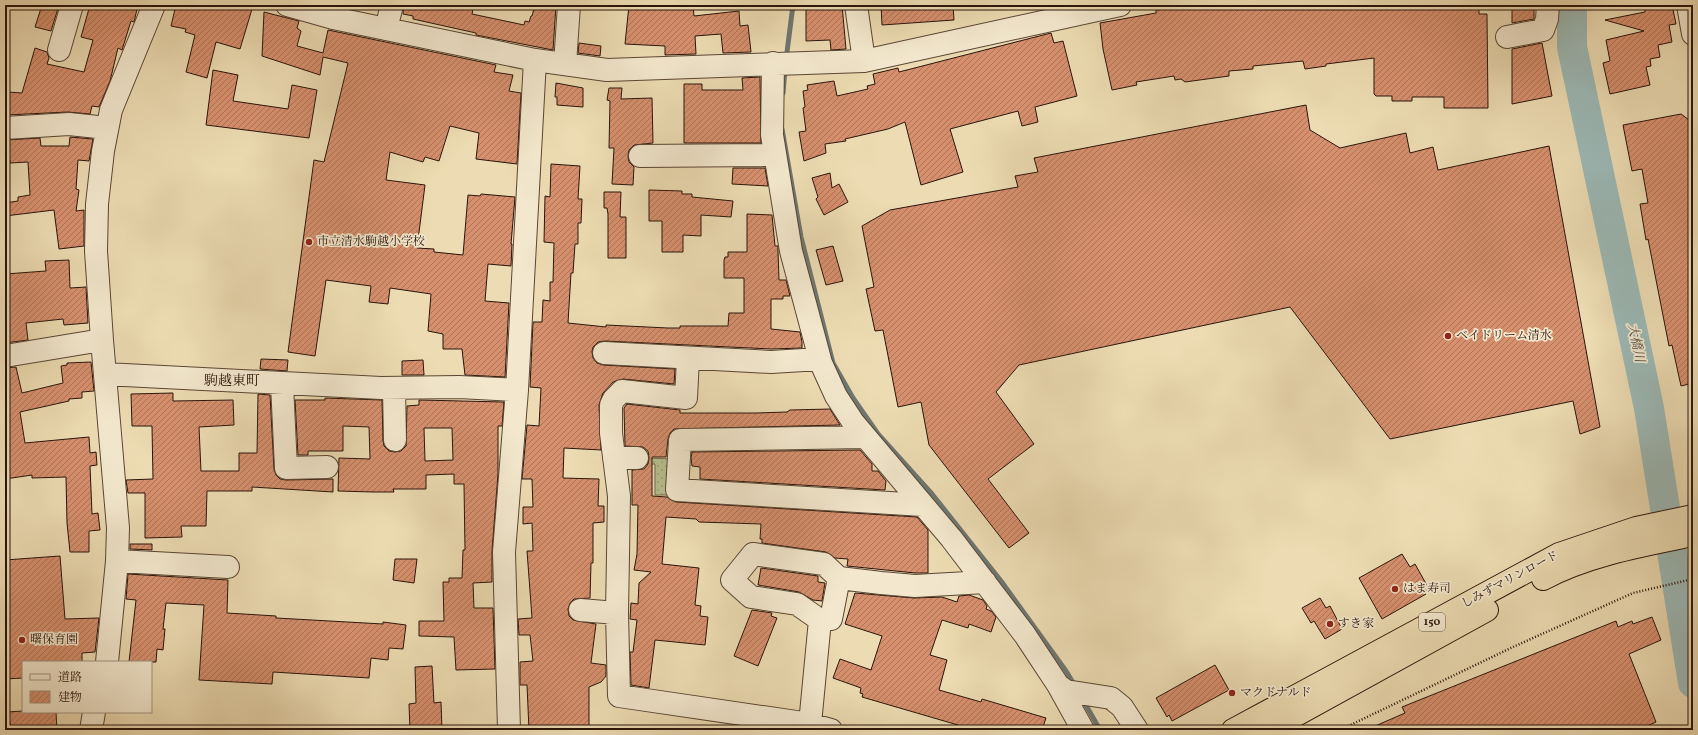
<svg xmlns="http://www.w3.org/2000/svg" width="1698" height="735" font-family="Vollkorn,'Noto Serif JP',serif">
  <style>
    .park { fill: url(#park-dots); stroke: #706a4c }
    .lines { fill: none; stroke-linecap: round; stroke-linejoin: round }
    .stream { stroke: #6e7771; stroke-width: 5 }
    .river { stroke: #9cb9b6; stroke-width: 30 }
    .building { fill: url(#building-hatch); stroke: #29140a; fill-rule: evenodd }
    .minor-casing { stroke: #5a4634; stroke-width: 24 }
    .highway-casing { stroke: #29140a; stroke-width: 24 }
    .path { stroke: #29140a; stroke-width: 2.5; stroke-dasharray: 1 2; stroke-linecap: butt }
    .minor { stroke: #f3e8ce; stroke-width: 22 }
    .highway { stroke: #eddcb3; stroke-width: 22 }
    .poi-dot { fill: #8f2418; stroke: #f3e8ce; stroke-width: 1.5 }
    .labels { text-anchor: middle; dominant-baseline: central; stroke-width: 3.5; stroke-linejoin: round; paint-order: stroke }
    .shield { fill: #f3e8ce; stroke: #665445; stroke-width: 1 }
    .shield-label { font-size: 11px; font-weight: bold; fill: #29140a }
    .poi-label { font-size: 12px; fill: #29140a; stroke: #f3e8ce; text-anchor: start }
    .street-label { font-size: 12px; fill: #29140a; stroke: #f3e8ce }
    .water-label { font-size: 13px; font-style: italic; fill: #514e46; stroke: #f3e8ce }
    .quarter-label { font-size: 14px; fill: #29140a; stroke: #f3e8ce }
  </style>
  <defs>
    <pattern id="park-dots" width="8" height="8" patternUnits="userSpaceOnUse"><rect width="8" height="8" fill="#b7c08e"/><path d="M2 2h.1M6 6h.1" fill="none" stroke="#9da479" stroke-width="1.8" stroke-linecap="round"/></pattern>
    <pattern id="building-hatch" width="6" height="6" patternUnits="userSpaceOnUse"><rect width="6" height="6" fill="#d7906e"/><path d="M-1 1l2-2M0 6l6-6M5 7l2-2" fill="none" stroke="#ae7459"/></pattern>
  </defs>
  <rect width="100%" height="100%" fill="#eddcb3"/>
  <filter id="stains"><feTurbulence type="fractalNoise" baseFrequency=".005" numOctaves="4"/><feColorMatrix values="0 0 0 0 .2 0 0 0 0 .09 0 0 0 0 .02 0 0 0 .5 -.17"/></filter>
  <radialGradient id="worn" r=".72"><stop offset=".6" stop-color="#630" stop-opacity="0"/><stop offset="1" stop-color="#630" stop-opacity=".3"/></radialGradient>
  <path class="park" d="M644 458 675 459 673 495H655V464H644Z"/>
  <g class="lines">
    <path class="stream" d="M786 60 793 5
      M783 93 785 70
      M782 129 801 237 833 363 853 398 878 434 932 494 1001 581 1066 671 1075 686
      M1083 700 1100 730"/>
    <path class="river" d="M1572 5V47L1649 408 1693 683"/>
  </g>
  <path class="building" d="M42 5H59L51 31 35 27Z
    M90 5H134V8L137 9 134 22 131 21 122 50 118 48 110 81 99 107 92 106 90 114 68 112 6 115 7 92 22 93 35 48 47 52 49 58 47 64 84 72 93 40 81 37Z
    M176 5H242L241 7 252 9 240 49 216 42 207 78 186 72 195 35 185 32 186 29 171 26Z
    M404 5H474L472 14 524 25 525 21 529 22 531 16H532L535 5H556L553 50 476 35V33L413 19V16L403 14Z
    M629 5H693L694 16 739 11 740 26 748 25 751 52 723 53 721 34 695 36 696 54 665 55V46L625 44Z
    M806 5H842L846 49 831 50 830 40 806 41Z
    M881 5H953L954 20 882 25Z
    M1207 5H1247V8L1272 5H1479V14H1487L1488 108H1444V97H1412V101H1392V96H1376L1374 94V58L1326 64V66L1305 69 1303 61 1253 66V69L1229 71V76L1185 82 1181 79 1175 80 1174 76 1136 82 1137 85 1112 90 1103 49 1100 23 1156 13V10Z
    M1512 5H1534V19L1512 23Z
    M1665 5H1672L1676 24 1669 25 1672 42 1658 45 1660 57 1650 59 1651 66 1646 67 1650 85 1610 94 1603 63 1610 61 1606 40 1644 31 1605 20 1645 12V9Z
    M264 12 299 21 297 28 301 31 297 46 323 53 328 30 496 65 494 72 513 75 509 91 521 93 517 164 476 159 479 133 450 126 439 161 425 157 423 162 390 152 386 180 425 185 417 248 434 249V252L463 255 468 195 480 196 481 194 515 197 511 244H512L511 266 488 264 485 301 509 303 505 377 465 375 462 349H443V334L428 331 431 294 390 288 388 304 369 302 371 286 326 280 315 356 288 352 314 160 324 162 348 63 323 57 320 75 262 56Z
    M1051 33 1054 43 1063 41 1077 96 1035 107 1038 122 1022 126 1018 111 950 129 963 172 921 185 905 122 888 129 845 139 846 141 825 144 826 153 804 161 799 132 806 131 803 108 805 107 803 91 808 90 807 85 834 81 837 96 868 89 867 86 875 84 873 74 898 68 899 72Z
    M579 43 601 46 600 56 578 53Z
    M1542 43 1552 96 1512 104V49Z
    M213 70 238 75 233 101 288 109 292 85 317 90 309 138 206 125Z
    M760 77 761 143H684V84H702V90H743L742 78Z
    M556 83 583 88V107L557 105V97H555Z
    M609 88H622L621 99 652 98 653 143 634 145 629 150 628 156 629 162 634 167 633 185 612 184 614 148H609L610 101 607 100Z
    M1306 105 1310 130 1340 148 1406 133 1410 153 1433 147 1438 170 1549 146 1600 427 1580 434 1573 401 1390 439 1290 307 1019 365 996 392 1034 444 988 479 1029 533 1009 548 929 445 921 402 898 407 883 330 875 331 866 289 874 287 862 226 890 210 1018 187 1015 176 1038 172 1034 158Z
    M1681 114 1693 123V383L1681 386 1672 345 1669 346 1648 239 1646 240 1640 204 1648 203 1642 169 1632 171 1623 125Z
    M70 137 93 139 89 161 78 160 76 189 79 190 76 211 84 210V246L59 249 54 210 5 216V203L18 201V197L30 195 28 162 10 163V160H6L5 140 40 138 41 146H69Z
    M551 164 580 166 578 199H582L581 223H578V244H575L573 273H571L568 323 606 327V325L668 328H680V326H728L729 313H744V278H724V260L725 257H728V252H747V214L772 215 775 246H778V251L779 280H786L790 296H783V299H771V329L800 332 802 342V348L771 349 605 341 598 342 593 347 592 352 593 358 597 363 603 365 675 369 674 384 623 379 613 382 603 393 599 405 601 450 564 448 563 478 599 479 598 506H604V522L593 523V563H591L590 598 574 599 570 603 568 609 569 616 573 620 596 624 591 663 606 665V676L601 682 589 687V730H529L527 685H520V662L533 661 530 635H519L518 619 532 618 527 551H533L532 523 523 524V507H533L532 479H522L527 425 539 426 541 388 530 387 533 322H542L543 300 550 301V282H553L554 243 544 242 545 196 550 197Z
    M733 168H765L768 186 732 184Z
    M830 173 832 188 839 184 848 202 824 215 816 199 818 197 812 178Z
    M649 190 682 191V194H692V197L733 201 731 217 701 215V236L683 235V252H662V221H649Z
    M604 192H621L620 217H626V258H608V214L607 208H604Z
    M833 246 843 281 826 285 816 250Z
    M69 260 70 288 86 287 88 323 64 325 63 319 26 323 28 340 5 343V274L46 271 45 261Z
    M261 359 288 360 287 371 260 369Z
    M423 360 424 375H402V361Z
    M91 362 94 391 82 392V398L69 399V401L20 412 25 443 89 437 90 453 96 452 97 465 90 466 92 514 98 513 100 530 89 531V552H70L67 523 66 477 32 478V475L5 479V368L16 367 22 393 63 383 61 366 67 365V363Z
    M173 393V401L233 400 234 425 199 427 201 471H239V453H257L258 394 270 395 274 469 276 475 280 479 286 480 333 479V492L252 487V491H207L206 526H181L182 537 145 538V493H128L126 480 153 479 152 426H132L131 394Z
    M325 398 382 400 383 441 384 446 389 451 395 452 401 451 406 446 407 406 419 405V400L504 402 502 426H498V474L492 551V582L473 583 474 608H493L495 669 456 670 454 637 419 636V621H444L443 582H449V578H462L463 550H465L464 484H454V474L426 475V489H393L394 492H373L338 491 339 458 370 459 369 427 343 426V451H308V455H298L295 400H325ZM424 428H452L453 460 425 461Z
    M627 404 680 410V413H756L787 412 790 410 830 409 840 425 674 429 670 433 668 439 666 457H652V496L667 497 676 502 917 517 928 530V573H915L847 566 848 559 835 558 826 552 762 543V539H760L761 524 699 522 696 519 666 517 662 564 699 568 695 605 701 606 700 616 708 617 705 645 655 640 649 688 631 685 630 652H633L637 620 630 619 631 603 638 604 639 583 651 572 634 570 637 554 638 505H632V470L644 469 648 464 649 458 648 451 643 447 625 446 624 408Z
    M860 450 872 464V471H878L886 481 885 490 700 479V467L692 466 691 458 692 452Z
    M130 544H152V550L130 549Z
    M1402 554 1410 567 1415 564 1429 589 1424 592 1426 594 1382 619 1359 578Z
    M60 556 65 619 99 618 95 652 82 653V662H23V678L5 679V560Z
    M395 559H417L414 583 393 580Z
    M761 568 818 576V582L825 583 822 601 813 600 799 592 758 585Z
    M128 574 228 580 227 613 276 616V618L383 624V622L406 625 403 649 389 648 388 660 371 658 369 678 273 672 272 684 199 680 204 605 166 603 163 629H165L163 650 157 649 156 662H129L136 600 126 599Z
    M855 593 914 598 942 597 957 602 959 596 969 595 983 600 987 606 986 609 991 611 996 617 991 632 969 624 968 628 942 620 930 655 947 660 939 690 981 702 982 699 1046 718 1042 730H975L862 697 863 694 860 693 861 688 833 678 840 659 871 670 882 636 845 624Z
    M1320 598 1326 608 1330 606 1342 629 1325 639 1314 621 1311 623 1302 608Z
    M752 610 772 613 771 616 777 618 758 666 734 656Z
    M1652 617 1661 640 1629 654 1656 722 1638 730H1366L1405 713 1402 707 1616 621 1618 627 1632 621 1633 624Z
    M1215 665 1229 690 1172 721 1169 715 1167 717 1156 698Z
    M432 666 434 703 441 702 442 730H410L409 704 416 703 415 667Z
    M23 711 56 712 57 730H12L7 712Z"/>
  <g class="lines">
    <g class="minor-casing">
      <path id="minor" d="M287 5 333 18 535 60 607 70 864 61 1120 5
        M856 5 864 61
        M1688 5 1693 34
        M386 29 392 5
        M1507 37 1543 30 1547 19 1548 5
        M59 50 72 5
        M773 63 772 135 791 251 821 363 836 396 853 422 951 538 1025 635 1058 685 1066 691 1111 698 1122 707 1137 730
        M565 64 569 5
        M5 128 69 124 107 128
        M640 156 774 155
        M604 353 771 362 820 359
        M5 356 102 340
        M688 359 686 398 622 391 614 399 611 405V433L619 496 617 613 619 696 810 724 820 620 797 604 751 597 732 580 753 554 824 564 839 578 881 583 915 586 985 582
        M105 374 381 388 459 387 517 390
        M282 384 286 468 327 467
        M394 388 395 440
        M865 437 680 440 677 490 923 505
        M614 458H637
        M117 561 228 567
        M580 610 617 613
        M820 620 831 619 839 578
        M107 662 117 561 118 528 102 340 96 251 97 204 103 151 111 110 154 5
        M1058 685 1083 730
        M810 724 831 730
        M91 730 94 712
        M509 730 504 552 517 390 535 60"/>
    </g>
    <g class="highway-casing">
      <path id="highway" d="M1543 579C1587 555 1644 545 1693 535
        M1233 730 1559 554 1636 528 1693 516
        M1269 730 1487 610"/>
    </g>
    <path class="path" d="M1340 730 1513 647 1633 593 1693 579"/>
    <use href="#minor" class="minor"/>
    <use href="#highway" class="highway"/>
  </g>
  <g class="poi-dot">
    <circle cx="309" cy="242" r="4"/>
    <circle cx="1448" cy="336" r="4"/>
    <circle cx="1395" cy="589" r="4"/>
    <circle cx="1330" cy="624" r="4"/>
    <circle cx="22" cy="640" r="4"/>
    <circle cx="1232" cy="693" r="4"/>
  </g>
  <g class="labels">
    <rect class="shield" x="1419" y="613" width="26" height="18" rx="3"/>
    <g class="shield-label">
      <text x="1432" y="622">150</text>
    </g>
    <g class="poi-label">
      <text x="317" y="242">市立清水駒越小学校</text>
      <text x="1456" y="336">ベイドリーム清水</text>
      <text x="1403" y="589">はま寿司</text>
      <text x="1338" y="624">すき家</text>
      <text x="30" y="640">曙保育園</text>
      <text x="1240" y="693">マクドナルド</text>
    </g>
    <g class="street-label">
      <text transform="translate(1510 580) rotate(-28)">しみずマリンロード</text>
    </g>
    <g class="water-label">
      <text transform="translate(1635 343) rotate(78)">大橋川</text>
    </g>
    <g class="quarter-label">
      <text x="232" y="381">駒越東町</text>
    </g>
  </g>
  <rect width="1698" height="735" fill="none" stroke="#eddcb3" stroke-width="20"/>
  <rect x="6" y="6" width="1686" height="723" fill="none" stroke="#29140a" stroke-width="2"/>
  <rect x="10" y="10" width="1678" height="715" fill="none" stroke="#29140a"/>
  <rect x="22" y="661" width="130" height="52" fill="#f3e8ce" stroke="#a29380"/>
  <rect x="30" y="674" width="20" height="6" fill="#f3e8ce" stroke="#a29380"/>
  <text x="58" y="681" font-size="12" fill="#29140a">道路</text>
  <rect x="30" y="691" width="20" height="12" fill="url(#building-hatch)" stroke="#a29380"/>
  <text x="58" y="701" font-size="12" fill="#29140a">建物</text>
  <rect width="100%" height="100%" filter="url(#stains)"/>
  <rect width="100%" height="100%" fill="url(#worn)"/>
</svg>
